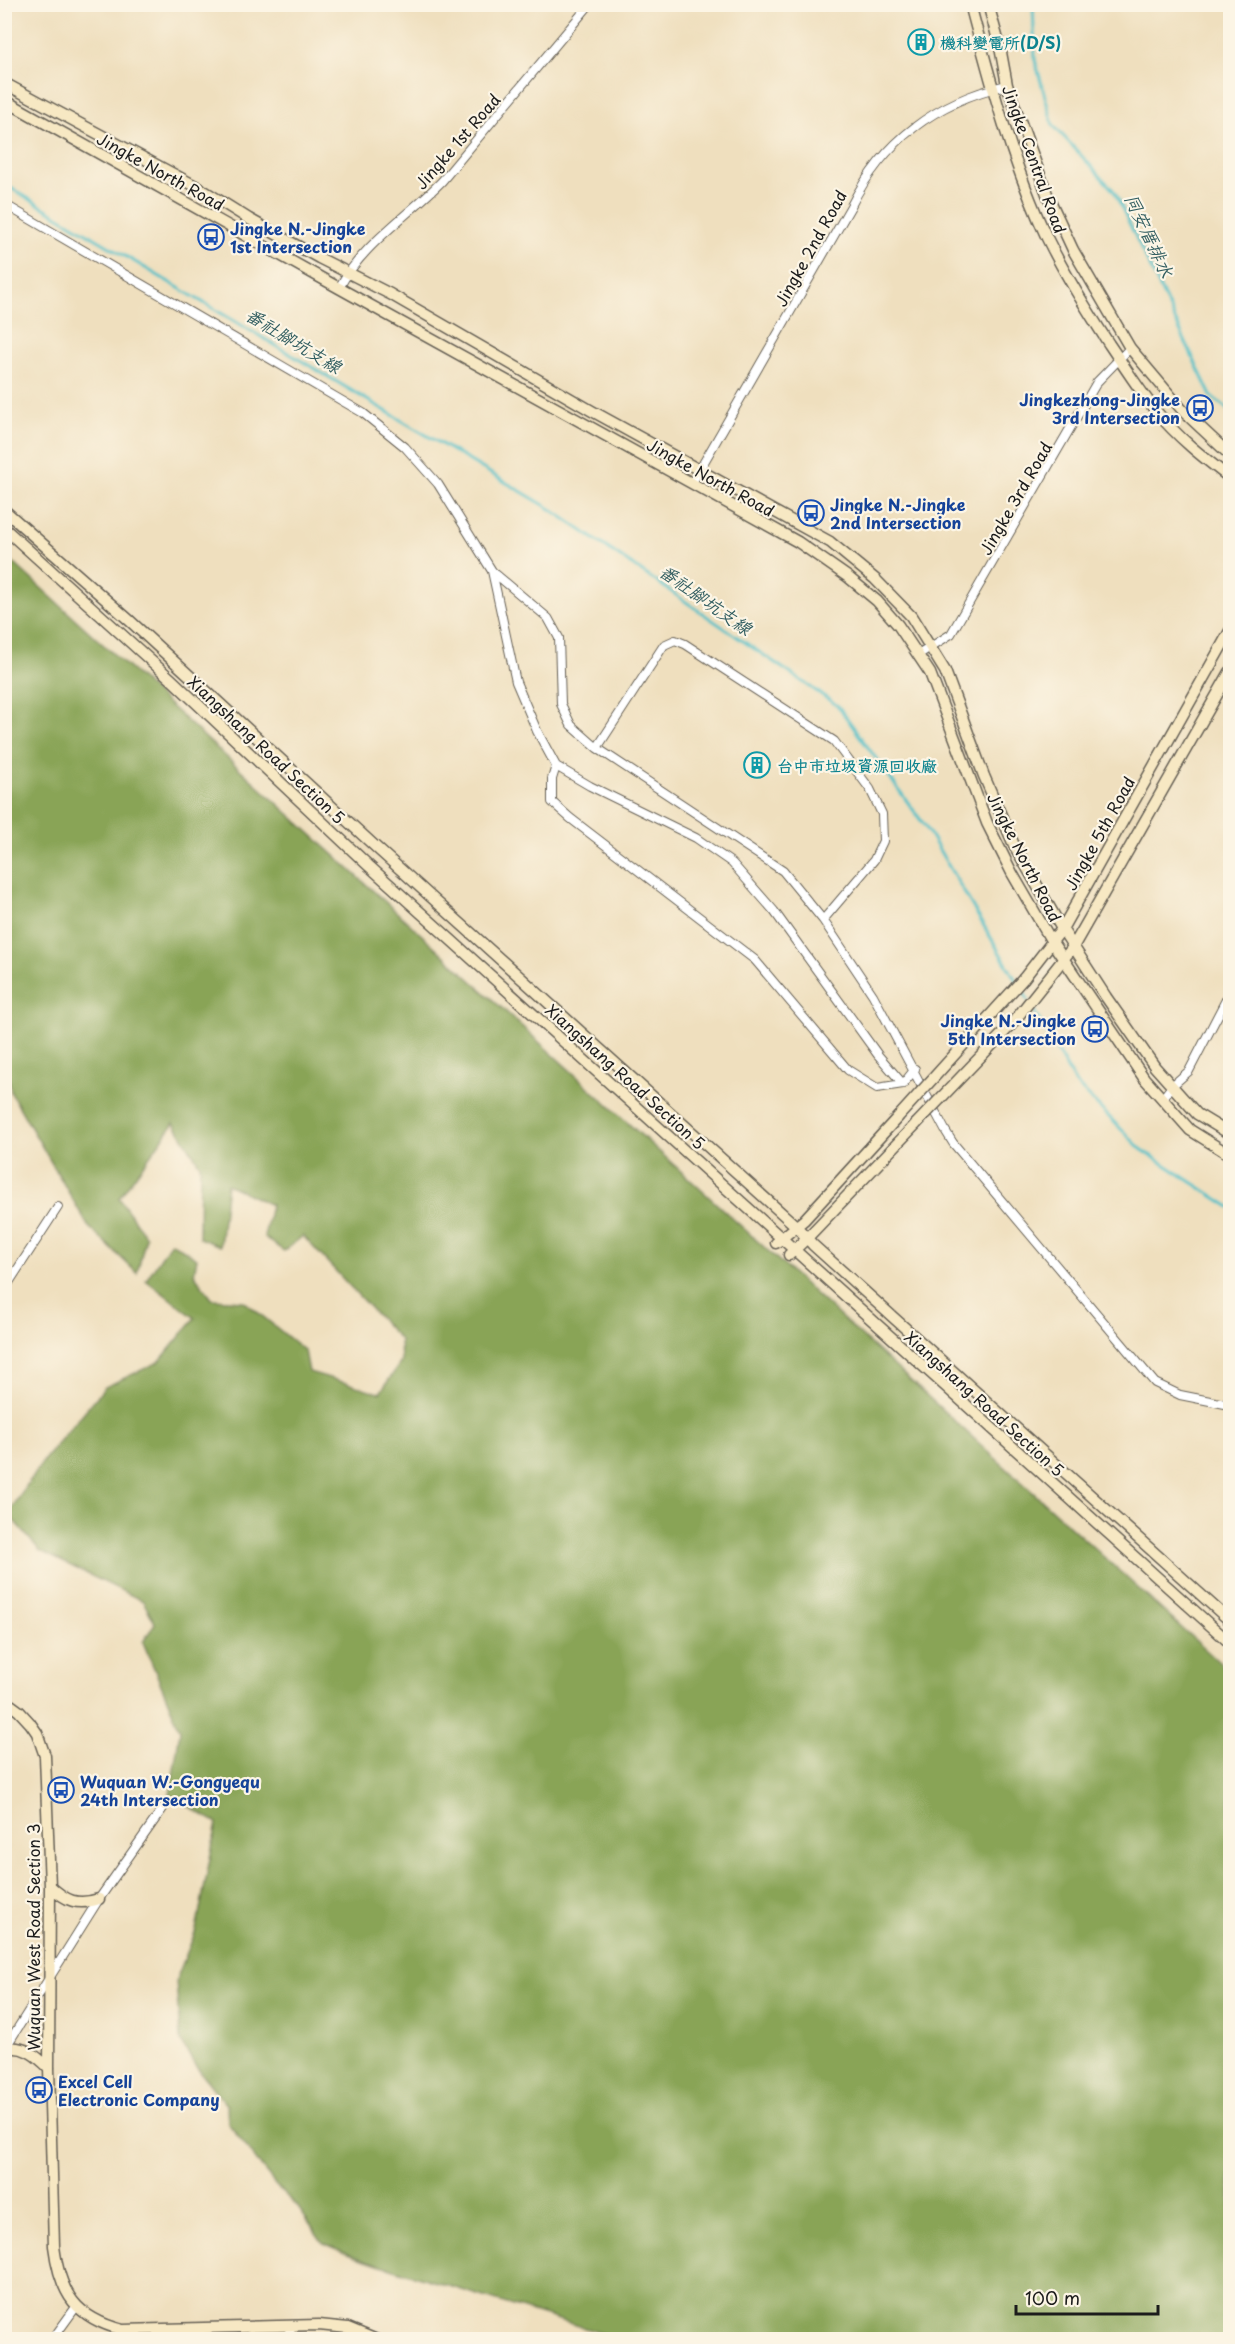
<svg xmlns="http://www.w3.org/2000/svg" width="1235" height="2344" font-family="'Playpen Sans','LXGW WenKai TC',sans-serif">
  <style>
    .forest { fill: #89a456; stroke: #526039; stroke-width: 1.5 }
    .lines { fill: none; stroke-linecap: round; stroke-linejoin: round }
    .stream { stroke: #51bfc7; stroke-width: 3 }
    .street-casing { stroke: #666055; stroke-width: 10 }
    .secondary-casing { stroke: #666055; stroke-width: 13 }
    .street { stroke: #fff; stroke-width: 8 }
    .secondary { stroke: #f7e8c3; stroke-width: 10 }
    .secondary-bridge-casing { stroke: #666055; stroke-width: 13; stroke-linecap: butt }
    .secondary-bridge { stroke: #f7e8c3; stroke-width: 10 }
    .labels { text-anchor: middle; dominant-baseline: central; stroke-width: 4.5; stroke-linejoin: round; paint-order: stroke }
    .culture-label { font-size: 16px; font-weight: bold; fill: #0d838f; stroke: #fcf5e5; text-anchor: start }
    .street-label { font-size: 16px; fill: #1c1c1c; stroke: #fcf5e5 }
    .transit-label { font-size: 16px; font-weight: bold; fill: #164399; stroke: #fcf5e5; text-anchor: start }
    .water-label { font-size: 18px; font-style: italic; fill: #315d60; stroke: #fcf5e5 }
  </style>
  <rect width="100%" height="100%" fill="#fcf5e5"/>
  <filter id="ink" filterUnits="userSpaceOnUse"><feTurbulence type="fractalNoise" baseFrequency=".0167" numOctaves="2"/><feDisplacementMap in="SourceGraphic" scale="12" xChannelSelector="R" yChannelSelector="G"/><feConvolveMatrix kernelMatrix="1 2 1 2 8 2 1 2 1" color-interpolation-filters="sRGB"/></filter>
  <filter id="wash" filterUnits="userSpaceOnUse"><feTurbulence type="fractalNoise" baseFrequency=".008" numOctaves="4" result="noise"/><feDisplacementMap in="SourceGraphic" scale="24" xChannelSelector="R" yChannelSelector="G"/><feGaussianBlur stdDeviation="1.35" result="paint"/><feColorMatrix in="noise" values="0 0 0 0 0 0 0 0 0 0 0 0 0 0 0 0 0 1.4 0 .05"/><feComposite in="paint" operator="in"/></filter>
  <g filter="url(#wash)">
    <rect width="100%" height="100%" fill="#efdfbe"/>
    <path class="forest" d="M5 555 1230 1672V2339H620L362 2259 323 2243 297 2206 276 2186 228 2123 227 2106 194 2064 180 2039 176 1980 196 1930 217 1823 170 1795 180 1730 143 1642 155 1623 143 1601 40 1551 8 1514 42 1462 105 1387 159 1362 195 1318 146 1280 171 1242 197 1258 194 1274 212 1299 244 1301 305 1351 309 1372 380 1393 401 1362 400 1340 303 1236 284 1251 264 1237 271 1205 227 1184 220 1246 199 1238 200 1165 174 1123 119 1198 146 1237 137 1273 88 1226 11 1093 8 1069 4 1060Z"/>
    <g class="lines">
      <path class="stream" d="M1033 4 1035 60 1053 125 1114 191 1211 396 1230 411
        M4 184 549 508 838 706 925 826 1017 982
        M1021 987 1028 1000
        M1031 1006 1076 1084 1141 1149 1230 1207"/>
    </g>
  </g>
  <g filter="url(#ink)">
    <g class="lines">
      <g class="street-casing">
        <path id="street" d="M4 204 363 413 405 447 438 484 492 571 548 618 559 638 561 704 571 725 597 748 783 871 823 920
          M339 288C363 244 408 216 442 181L590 4
          M692 483 851 206C883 141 937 101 1007 85
          M492 571 516 682 537 731 556 766 590 786 696 838 732 863 774 911 878 1055 903 1084
          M918 655 951 634 1097 382 1130 348
          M597 748 664 645 675 640 685 644 834 741 870 789 882 814 883 841 874 860 823 920 873 995 945 1130 953 1143 1155 1383 1180 1395 1230 1405
          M556 766 552 779V802L570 818 755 960 848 1070 877 1088 903 1084 915 1069
          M1162 1099 1173 1085 1189 1071 1230 992
          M4 1290 58 1207
          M4 2050 99 1899 166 1804
          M52 2340 76 2307
          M285 2340 293 2325"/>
      </g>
      <g class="secondary-casing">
        <path id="secondary" d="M970 4C991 83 1012 164 1047 238 1065 275 1087 310 1109 344 1124 366 1139 390 1156 411 1177 437 1204 458 1230 478
          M988 4 1000 47 1007 85 1047 194 1073 250 1130 348 1184 412 1230 455
          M4 83 201 189 249 219 319 258 390 294 592 411 830 542 875 579 911 616 945 671 984 776 1014 845 1062 929 1106 997 1155 1067 1197 1114 1230 1134
          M4 100 339 288 798 542 848 577 877 601 898 625 930 673 987 823 1012 873 1052 942 1144 1078 1190 1130 1230 1155
          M4 510 129 620 379 850 797 1227 813 1245 1230 1621
          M4 528 171 679 369 866 1230 1643
          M1024 978 1062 929 1230 631
          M1046 981 1073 947 1230 672
          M776 1243 804 1220 898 1117
          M789 1255 807 1238 916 1124
          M4 1700 19 1711 30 1723 37 1733 45 1756 50 1886 49 2068 54 2246C60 2294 76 2318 123 2330L319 2325 348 2328 377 2340
          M50 1886C66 1901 77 1906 99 1899
          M5 2049C23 2044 37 2056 49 2068"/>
      </g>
      <use href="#street" class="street"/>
      <use href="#secondary" class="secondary"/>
      <g class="secondary-bridge-casing">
        <path id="secondary-bridge" d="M898 1117 1024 978
          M916 1124 1011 1025 1046 981"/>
      </g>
      <use href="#secondary-bridge" class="secondary-bridge"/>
    </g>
  </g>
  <defs>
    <g id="building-ring" transform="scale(1.35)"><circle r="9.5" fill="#fcf5e5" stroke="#0f9aa8" stroke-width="1.5"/><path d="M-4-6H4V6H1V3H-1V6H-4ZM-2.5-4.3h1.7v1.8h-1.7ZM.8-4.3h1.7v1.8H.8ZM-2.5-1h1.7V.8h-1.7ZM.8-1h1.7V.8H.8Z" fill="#0f9aa8"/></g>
    <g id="bus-ring" transform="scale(1.35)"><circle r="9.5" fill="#fcf5e5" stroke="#1a4fb4" stroke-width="1.5"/><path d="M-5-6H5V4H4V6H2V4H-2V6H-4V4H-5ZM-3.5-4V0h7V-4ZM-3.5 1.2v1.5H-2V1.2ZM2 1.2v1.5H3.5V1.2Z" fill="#1a4fb4"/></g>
  </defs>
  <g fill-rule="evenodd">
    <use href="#building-ring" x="921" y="42"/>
    <use href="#bus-ring" x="211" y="237"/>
    <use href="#bus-ring" x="1200" y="408"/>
    <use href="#bus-ring" x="811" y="513"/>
    <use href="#building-ring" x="757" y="765"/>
    <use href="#bus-ring" x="1095" y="1029"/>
    <use href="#bus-ring" x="61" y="1790"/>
    <use href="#bus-ring" x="39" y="2090"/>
  </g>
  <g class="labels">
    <g class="culture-label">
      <text x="940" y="42">機科變電所(D/S)</text>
      <text x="777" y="765">台中市垃圾資源回收廠</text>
    </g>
    <g class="street-label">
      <text transform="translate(457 141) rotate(-49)">Jingke 1st Road</text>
      <text transform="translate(1035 159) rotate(70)">Jingke Central Road</text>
      <text transform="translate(161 171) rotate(29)">Jingke North Road</text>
      <text transform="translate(810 248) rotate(-61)">Jingke 2nd Road</text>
      <text transform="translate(711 477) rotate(29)">Jingke North Road</text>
      <text transform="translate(1015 498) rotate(-60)">Jingke 3rd Road</text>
      <text transform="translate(267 749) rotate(43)">Xiangshang Road Section 5</text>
      <text transform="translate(1099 833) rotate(-61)">Jingke 5th Road</text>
      <text transform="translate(1025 857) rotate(63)">Jingke North Road</text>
      <text transform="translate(626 1076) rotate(42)">Xiangshang Road Section 5</text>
      <text transform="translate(985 1403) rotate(42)">Xiangshang Road Section 5</text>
      <text transform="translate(33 1937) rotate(-90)">Wuquan West Road Section 3</text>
    </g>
    <g class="transit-label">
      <text x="230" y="228">Jingke N.-Jingke<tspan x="230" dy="18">1st Intersection</tspan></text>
      <text x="1180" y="399" text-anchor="end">Jingkezhong-Jingke<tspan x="1180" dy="18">3rd Intersection</tspan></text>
      <text x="830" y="504">Jingke N.-Jingke<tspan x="830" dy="18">2nd Intersection</tspan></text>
      <text x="1076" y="1020" text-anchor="end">Jingke N.-Jingke<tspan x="1076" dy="18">5th Intersection</tspan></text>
      <text x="80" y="1781">Wuquan W.-Gongyequ<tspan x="80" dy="18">24th Intersection</tspan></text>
      <text x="58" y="2081">Excel Cell<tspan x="58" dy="18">Electronic Company</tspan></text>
    </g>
    <g class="water-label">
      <text transform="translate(1150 235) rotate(65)">同安厝排水</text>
      <text transform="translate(294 340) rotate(31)">番社腳坑支線</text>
      <text transform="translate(706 599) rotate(35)">番社腳坑支線</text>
    </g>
  </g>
  <rect width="1235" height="2344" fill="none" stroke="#fcf5e5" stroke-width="24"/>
  <path d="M1016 2305v9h142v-9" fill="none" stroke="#1c1c1c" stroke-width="3"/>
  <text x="1025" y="2305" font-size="18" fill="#1c1c1c" stroke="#fcf5e5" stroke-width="4.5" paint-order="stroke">100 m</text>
</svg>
